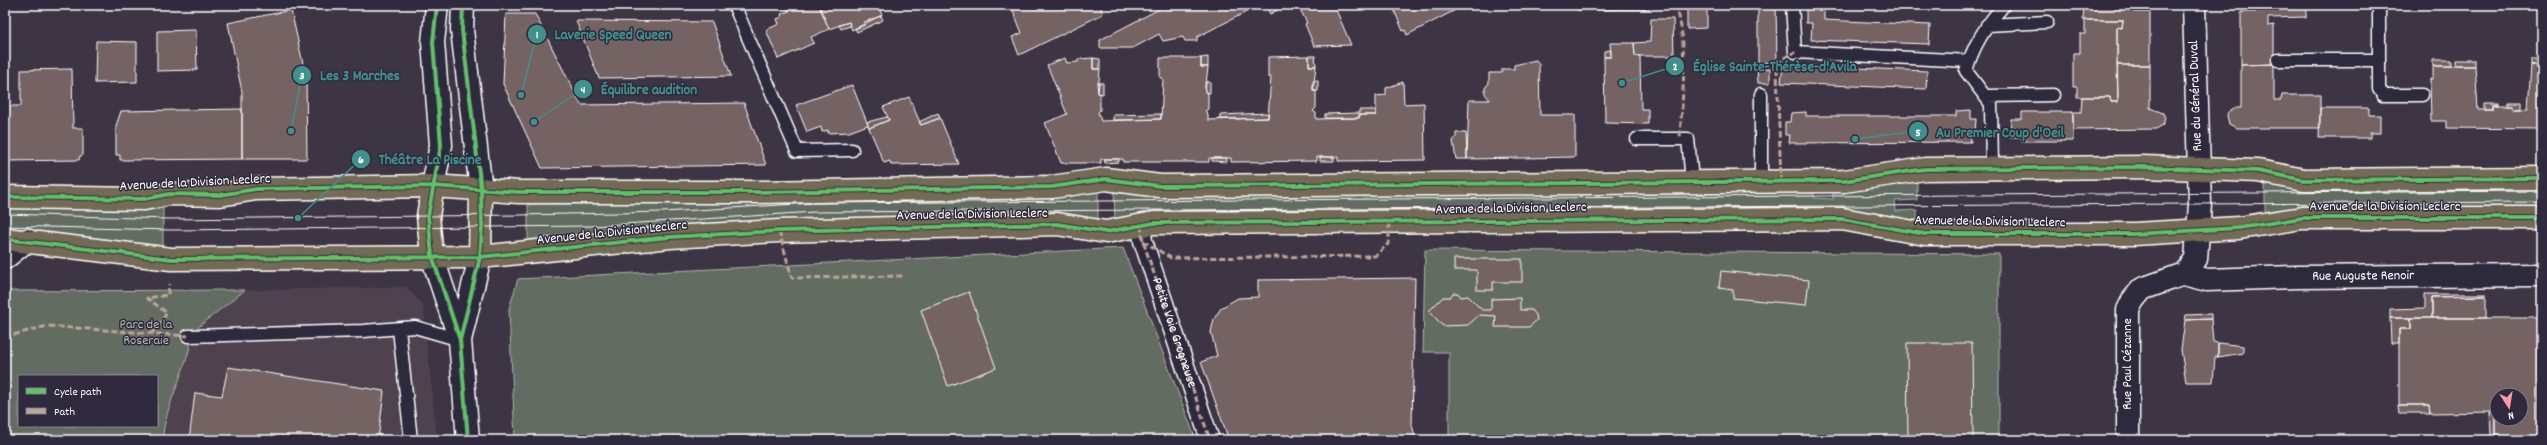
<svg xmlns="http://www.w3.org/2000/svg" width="2547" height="445" font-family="Dekko,sans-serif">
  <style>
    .built { fill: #4e424d }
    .green { fill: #636c60; stroke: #b1b6b0; fill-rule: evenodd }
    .building { fill: #756262; stroke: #fff; fill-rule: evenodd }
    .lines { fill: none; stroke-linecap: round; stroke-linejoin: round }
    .service-casing { stroke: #fff; stroke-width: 15 }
    .pedestrian-casing { stroke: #fff; stroke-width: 21 }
    .minor-casing { stroke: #fff; stroke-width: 25 }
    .secondary-casing { stroke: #fff; stroke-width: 25 }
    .primary-casing { stroke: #fff; stroke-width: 25 }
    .service { stroke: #2f2a3d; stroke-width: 12 }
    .pedestrian { stroke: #2f2a3d; stroke-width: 18 }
    .minor { stroke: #2f2a3d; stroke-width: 22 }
    .secondary { stroke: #2f2a3d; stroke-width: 22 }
    .primary { stroke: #756a55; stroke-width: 22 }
    .tram { stroke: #fff; stroke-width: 1 }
    .quiet { stroke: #c0a59a; stroke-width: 3; stroke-dasharray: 6 3; stroke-linecap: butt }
    .cycleway-casing { stroke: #2f2a3d; stroke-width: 6 }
    .cycleway { stroke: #61c268; stroke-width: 4 }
    .labels { text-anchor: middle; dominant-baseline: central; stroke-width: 3; stroke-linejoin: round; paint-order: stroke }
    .street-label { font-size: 14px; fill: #fff; stroke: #2f2a3d }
    .park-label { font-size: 14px; fill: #b1b6b0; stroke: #2f2a3d }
    .leader { fill: none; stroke: #3f918b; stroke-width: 1.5 }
    .callout-dot { fill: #3f918b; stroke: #2f2a3d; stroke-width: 1.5 }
    .mark-label { font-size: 12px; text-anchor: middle; font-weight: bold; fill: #fff }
    .callout-label { font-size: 15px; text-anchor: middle; font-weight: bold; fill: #3f918b; stroke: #2f2a3d; stroke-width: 3; stroke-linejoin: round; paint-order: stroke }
  </style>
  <rect width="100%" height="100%" fill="#3d3544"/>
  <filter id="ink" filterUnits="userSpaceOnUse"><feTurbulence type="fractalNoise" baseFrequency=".025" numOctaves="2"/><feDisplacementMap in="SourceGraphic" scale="8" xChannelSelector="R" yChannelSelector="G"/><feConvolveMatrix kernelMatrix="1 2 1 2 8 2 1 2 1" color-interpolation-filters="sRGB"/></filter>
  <g filter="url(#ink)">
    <path class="built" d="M406 287 423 305 437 440H159L169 404 191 343 193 331 245 290Z"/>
    <path class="green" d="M1917 175V200L1895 201 1896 211 1917 210V225L1115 222 1114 187H1814V198L1833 199V188Z
      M2265 180 2542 184V208L2265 217Z
      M1098 187V221L528 243V204L694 203Z
      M163 199V249L5 233V202Z
      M1123 248 1196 440H515L509 309 518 279Z
      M1425 250 1999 254V440H1449V352H1423Z
      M245 290 193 331C188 369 166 401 162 440H5V291ZM19 376H157V426H19Z"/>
    <path class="building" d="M791 5H819L829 29 811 37 814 43 778 59 766 30 779 24 777 19 782 17 781 14 789 11 787 7Z
      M819 5H878L882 15 852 30 849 22 829 29Z
      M1020 5H1100L1103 14 1019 55 1012 37 1022 33 1012 8Z
      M1167 5 1168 9 1176 5H1260L1197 37V41H1185L1183 37 1163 41 1159 34 1133 48H1100V40Z
      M1265 5H1287L1270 14Z
      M1298 5H1334L1351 45 1314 46 1305 24 1307 23Z
      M1392 5H1465L1407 35 1405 30 1403 31Z
      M1576 5H1649V9L1577 10Z
      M1758 5H1776L1777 63H1758Z
      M1806 5H1824V20L1930 25 1929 44 1811 40 1812 23H1806Z
      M1944 5H1970V6L1953 5V9L1943 8Z
      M2084 5H2136H2134V12H2150V65H2117V27L2122 28 2123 20H2083Z
      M2256 5H2306V17L2268 18V26L2274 25V64L2241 65V12H2256Z
      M1707 7V28L1687 29V8Z
      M291 10 306 77 307 159H242V92L228 23Z
      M506 14H535L581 105 744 103 766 165 542 168 503 84Z
      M881 16 883 20 857 32 855 29 865 25 864 22Z
      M1651 19H1673L1674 56H1635L1634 43 1650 42Z
      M2085 20H2123L2122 28 2117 27 2118 102H2111L2110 97H2077V87H2073V53H2080V34H2085Z
      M576 21 712 22 731 76 599 78Z
      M849 22 850 26 841 29 839 25Z
      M196 30 197 70 157 71V31Z
      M96 41 137 42V82L95 83Z
      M1610 43H1634L1635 56H1640L1641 109H1648V124L1605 123 1604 57H1611Z
      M1611 50V57H1604V51Z
      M1309 56V66H1316L1313 91H1316V108L1313 111 1316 113V119L1359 118V115H1376V96L1386 95V88L1403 82 1404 104 1424 103 1425 160 1338 161V157H1317V161L1231 162V158H1209V162H1123V159H1101V163H1061L1045 123 1067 114 1047 65 1065 58 1067 63 1078 62V59L1093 58V69H1100L1098 93 1100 94V110L1098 112 1101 121 1161 119 1163 78H1160V58H1201V67H1208L1205 92 1208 93V109L1205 111 1208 114V120L1268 118 1271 77H1268V57Z
      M1309 56H1315L1316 66H1309Z
      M1208 57V67H1201V58Z
      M1093 58 1100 59V69H1093Z
      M2531 59H2542V65H2531Z
      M1536 60 1539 64 1540 115H1575V157L1467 159 1469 100H1490L1485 94V88L1489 83V73H1502V69H1514V65Z
      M2433 60H2452V66H2433Z
      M2456 60H2475V66H2456Z
      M2274 64V100H2281L2282 95H2320V128H2237L2229 124 2227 117 2228 112 2234 108H2241V65Z
      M1783 65 1927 71 1926 89 1781 83Z
      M2117 65H2150V108L2163 113 2165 118 2163 125 2156 129 2073 130V112H2081L2082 97H2110L2111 102H2118Z
      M2531 65H2542V129L2447 128V121H2431L2430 79H2433V66H2475L2478 109H2492V105H2514V109H2528Z
      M1770 68V83H1758L1757 69Z
      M72 69 73 128H83V155L80 156 79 160 5 161V106H21V70Z
      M1313 81H1318V91H1313Z
      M1205 82H1210V93L1205 92Z
      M1097 83H1103V94L1098 93Z
      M852 85 868 125 849 132 828 133V130L822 132 821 127 807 132 796 105Z
      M909 97 921 125 940 118 959 164 891 165 890 161 884 163 869 128 889 120 883 107Z
      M2508 102H2522V109H2514V105H2508Z
      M2484 103H2498V105H2492V109H2484Z
      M2320 108H2369V115H2380V133H2370V138H2319Z
      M242 109V159L120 160V155H116V126L121 111Z
      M1359 110H1376V115H1359V118H1325V114L1359 113Z
      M1971 110V119H1976L1975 133H1970L1971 142 1789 143 1790 135H1785V122H1790L1791 113 1806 112V116H1956V111Z
      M2022 112H2073V141H2022V137H2010L2011 119H2022Z
      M938 113 940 118 921 125 919 122Z
      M1268 113V118L1220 119V115Z
      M1161 114V119L1113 120V115Z
      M887 117 889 120 869 128 867 122Z
      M1456 133H1466L1467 159H1456L1453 141 1456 137Z
      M1320 157H1334V161H1320Z
      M1212 158H1227V162L1212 161Z
      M1104 159H1119V162L1105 163Z
      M1454 259H1522V282H1493V290H1477V270H1454Z
      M1721 271 1809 280 1806 305 1733 298V290L1719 288Z
      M1415 278 1412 425 1416 440H1229L1201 362 1217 356 1211 332 1214 319 1221 308 1238 298 1258 297V280Z
      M969 292 996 368 948 386 921 310Z
      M1453 293H1458L1461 297 1468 296 1482 310H1491V299L1520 298V310H1532L1536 315 1537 320 1529 327H1495L1496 316 1479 315 1468 325 1443 326 1429 311 1443 297H1450Z
      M2425 294H2486V296L2432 297V318H2390V309L2425 308Z
      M2486 296V318H2432V297Z
      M2211 314V319L2185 320 2186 315Z
      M2390 318H2411V329H2399V343H2391Z
      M2411 318H2538L2540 436H2496V412L2430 413 2429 405H2399V329H2411ZM2497 395H2521V419H2497Z
      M2211 319 2213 342 2218 343V357H2215L2213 382H2186L2181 350 2185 320Z
      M1907 343H1972L1973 440H1908Z
      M2218 343 2243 346V353L2218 357Z
      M228 367 384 391 378 440H189L195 393 222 396Z
      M2399 405H2429L2430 413H2400Z
      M2496 412V436H2491L2490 413Z
      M2313 437H2346V440H2313Z"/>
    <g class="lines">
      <g class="service-casing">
        <path id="service" d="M734 5 797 151 852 150
          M1792 5 1795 52 1969 61
          M2379 5V89L2383 95H2422
          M1987 25 2047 22
          M2278 60H2379
          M1761 94V182
          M1985 96 2053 95
          M1637 139H1688L1692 181
          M1992 169 1991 104 1966 71C1973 45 1986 25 2004 5
          M399 329 411 440
          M188 336 363 331 415 327 460 340"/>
      </g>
      <g class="pedestrian-casing">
        <path id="pedestrian" d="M1141 225 1143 241 1210 440"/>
      </g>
      <g class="minor-casing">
        <g id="minor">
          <path d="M5 258 27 240"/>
          <path id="s1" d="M2184 274 2207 280 2296 277 2542 275"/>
          <path d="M2128 440V310L2133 300 2142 289 2184 274 2196 259 2200 204 2194 5"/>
        </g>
      </g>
      <g class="secondary-casing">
        <path id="secondary" d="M463 5 462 30 481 190
          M433 186 441 145 433 42 437 5
          M432 256 460 340 468 440
          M460 340 480 257"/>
      </g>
      <g class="primary-casing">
        <path id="primary" d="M5 197 144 199 169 194 220 195 256 189 433 186 519 192H755L1052 187 1106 179 1160 186 1844 181 1925 169 2143 167 2258 171 2304 180 2542 178
          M5 239 171 259 480 257 670 237 779 231 1057 224 1106 232 1154 223 1842 219 1925 234H2134L2239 228 2302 218H2542
          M432 256 428 216 433 186
          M480 257 481 190"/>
      </g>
      <use href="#service" class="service"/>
      <use href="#pedestrian" class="pedestrian"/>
      <use href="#minor" class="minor"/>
      <use href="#secondary" class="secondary"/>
      <use href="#primary" class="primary"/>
      <path class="tram" d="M5 214 169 219 520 215 663 212 814 203 2542 191
        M5 226 170 230 591 226 815 212 2542 202"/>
      <g class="quiet">
        <path d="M1676 5C1689 48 1682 95 1680 139"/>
        <path d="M1781 182 1777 70 1782 59 1795 52"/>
        <path id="s2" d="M1141 225 1143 241 1210 440"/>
        <path d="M779 231 792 278 903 276"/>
        <path d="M1143 241 1171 258 1375 256 1389 243V222"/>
        <path d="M152 333 167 313 147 298 168 295 169 284"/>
        <path d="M5 337 47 326 188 336"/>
      </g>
      <g class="cycleway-casing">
        <path id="cycleway" d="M437 5 433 42 441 145 428 216 432 256 460 340 468 440
          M5 197 144 199 169 194 220 195 256 189 433 186 519 192H755L1052 187 1106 179 1160 186 1844 181 1925 169 2143 167 2258 171 2304 180 2542 178
          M5 239 171 259 480 257 670 237 779 231 1057 224 1106 232 1154 223 1842 219 1925 234H2134L2239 228 2302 218H2542
          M460 340 480 257 482 227 481 190 462 30 463 5"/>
      </g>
      <use href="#cycleway" class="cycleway"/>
    </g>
  </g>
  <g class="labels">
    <g class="street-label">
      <text transform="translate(2196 96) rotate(-92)">Rue du Général Duval</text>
      <text transform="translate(195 183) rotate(-3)">Avenue de la Division Leclerc</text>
      <text x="2385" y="207">Avenue de la Division Leclerc</text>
      <text transform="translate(1511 209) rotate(-1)">Avenue de la Division Leclerc</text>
      <text transform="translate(972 215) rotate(-1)">Avenue de la Division Leclerc</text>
      <text transform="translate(1990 222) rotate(1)">Avenue de la Division Leclerc</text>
      <text transform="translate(612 233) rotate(-6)">Avenue de la Division Leclerc</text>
      <text stroke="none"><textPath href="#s1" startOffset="180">Rue Auguste Renoir</textPath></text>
      <text stroke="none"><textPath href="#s2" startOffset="113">Petite Voie Grogneuse</textPath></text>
      <text transform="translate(2128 364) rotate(-90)">Rue Paul Cézanne</text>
    </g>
    <g class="park-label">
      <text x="146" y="325">Parc de la<tspan x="146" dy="16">Roseraie</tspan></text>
    </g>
  </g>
  <path class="leader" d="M521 95L537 34M1622 83L1675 66M291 131L302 75M534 122L583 89M1855 139L1918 131M298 218L361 159"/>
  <g class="callout-dot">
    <circle cx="521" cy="95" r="4"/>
    <circle cx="1622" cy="83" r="4"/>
    <circle cx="291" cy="131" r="4"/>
    <circle cx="534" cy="122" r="4"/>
    <circle cx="1855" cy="139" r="4"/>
    <circle cx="298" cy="218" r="4"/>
    <circle cx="537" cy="34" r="10"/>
    <circle cx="1675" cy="66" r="10"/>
    <circle cx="302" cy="75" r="10"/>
    <circle cx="583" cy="89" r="10"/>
    <circle cx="1918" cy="131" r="10"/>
    <circle cx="361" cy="159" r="10"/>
  </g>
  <g class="mark-label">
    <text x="537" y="38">1</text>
    <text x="1675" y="70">2</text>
    <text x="302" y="79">3</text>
    <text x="583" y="93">4</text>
    <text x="1918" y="136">5</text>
    <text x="361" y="163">6</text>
  </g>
  <g class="callout-label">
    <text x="613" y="39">Laverie Speed Queen</text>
    <text x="1775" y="71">Église Sainte-Thérèse-d'Avila</text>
    <text x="360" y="80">Les 3 Marches</text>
    <text x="649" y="94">Équilibre audition</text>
    <text x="2000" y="137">Au Premier Coup d'Oeil</text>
    <text x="430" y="164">Théâtre La Piscine</text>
  </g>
  <rect width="2547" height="445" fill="none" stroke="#2f2a3d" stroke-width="20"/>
  <rect x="10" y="10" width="2527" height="425" fill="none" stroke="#fff" stroke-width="1.5" filter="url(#ink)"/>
  <rect x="18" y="375" width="140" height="52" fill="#2f2a3d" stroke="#827f8b"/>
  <rect x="26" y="388" width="20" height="6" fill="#61c268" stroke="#827f8b"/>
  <text x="54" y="395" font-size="12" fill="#ffffff">Cycle path</text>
  <rect x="26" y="408" width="20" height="6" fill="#c0a59a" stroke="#827f8b"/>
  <text x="54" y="415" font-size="12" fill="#ffffff">Path</text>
  <g transform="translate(2509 407) rotate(168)"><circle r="19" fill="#2f2a3d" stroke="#827f8b"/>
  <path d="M0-3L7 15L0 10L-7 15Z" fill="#ff9aa2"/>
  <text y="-6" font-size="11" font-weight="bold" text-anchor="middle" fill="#ffffff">N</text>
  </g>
</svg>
